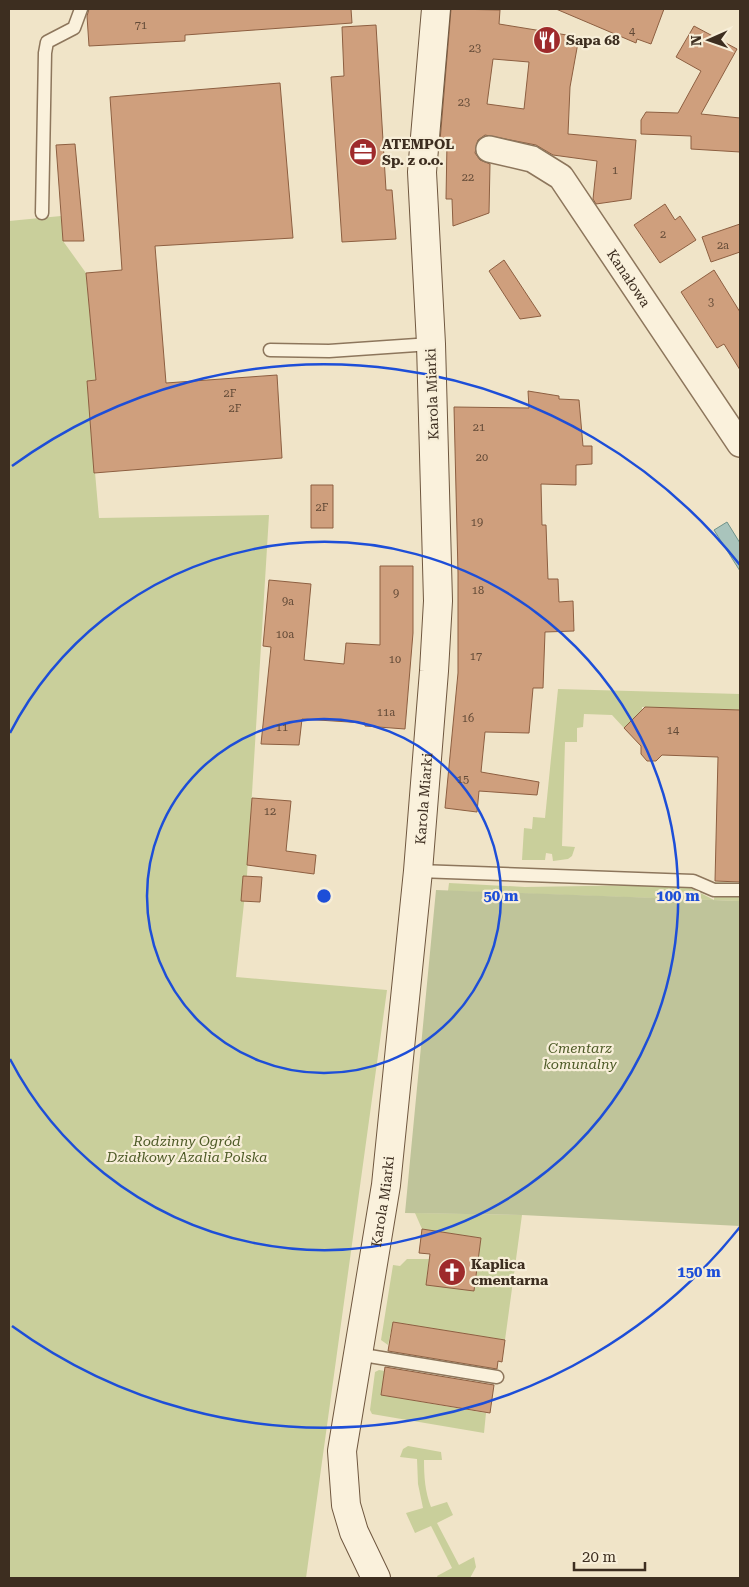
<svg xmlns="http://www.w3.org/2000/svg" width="749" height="1587" font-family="'Roboto Serif',serif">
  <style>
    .green { fill: #c9cf9b }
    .cemetery { fill: #bfc49a }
    .water { fill: #a9c4bc; stroke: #6f938a }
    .building { fill: #cf9f7d; stroke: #8d5f41; fill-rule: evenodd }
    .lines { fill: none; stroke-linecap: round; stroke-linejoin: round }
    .lane-casing { stroke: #8d765c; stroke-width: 15 }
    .street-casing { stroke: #8d765c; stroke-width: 28 }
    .secondary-casing { stroke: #6f573f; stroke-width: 30 }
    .lane { stroke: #faf1dc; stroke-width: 12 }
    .street { stroke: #faf1dc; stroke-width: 25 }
    .secondary { stroke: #faf1dc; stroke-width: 28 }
    .ring { fill: none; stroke: #1d4ed8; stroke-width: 2.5 }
    .labels { text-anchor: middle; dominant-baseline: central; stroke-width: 4.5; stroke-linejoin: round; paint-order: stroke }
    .number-label { font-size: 11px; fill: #624a37 }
    .poi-label { font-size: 14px; font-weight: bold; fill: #3d2e20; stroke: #f7eed8; text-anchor: start }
    .street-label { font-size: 14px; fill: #3d2e20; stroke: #f7eed8 }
    .park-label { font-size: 14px; font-style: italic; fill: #4d5a26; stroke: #f7eed8 }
    .centre { fill: #1d4ed8; stroke: #f7eed8; stroke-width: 2.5 }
    .ring-label { font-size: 15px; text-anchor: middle; font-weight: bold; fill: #1d4ed8; stroke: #f7eed8; stroke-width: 4.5; stroke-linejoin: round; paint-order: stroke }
  </style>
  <rect width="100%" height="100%" fill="#f0e4c8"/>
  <path class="green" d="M61 216 63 241 86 273 96 380 87 381 99 518 269 515 247 875 236 977 387 990 306 1578H9V221Z
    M558 689 740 694V710L642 707V711L624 728 612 715 584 714 583 727 577 728V742H565L562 846 575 847 572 856 568 859 553 861 552 854 546 853 545 860H522L524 828 532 829 533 817 545 818Z
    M715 882 740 883V901L448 891 449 883 525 887 648 885 691 888 714 900Z
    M415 1213 522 1215 505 1340 393 1322 388 1345 381 1340 393 1265 400 1266 407 1259H429L426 1285 474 1291 481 1238 422 1229Z
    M379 1370 385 1371 381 1395 486 1413 484 1433 372 1414 370 1410 375 1372Z
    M408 1446 441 1452 442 1460H424C424 1476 425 1492 431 1507L447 1502 453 1515 437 1523 459 1565 474 1557 476 1567 470 1578H438L437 1576 452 1568 431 1526 415 1533 406 1513 423 1508 418 1484 417 1459 400 1457 403 1449Z"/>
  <path class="cemetery" d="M436 890 740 901V1226L522 1215 405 1213Z"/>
  <path class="water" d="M727 522 740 543V571L714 530Z"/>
  <path class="building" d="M89 9H351L352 23 185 35V41L89 46 87 16Z
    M451 9 500 10 499 24 579 37 570 87 568 134 636 140 631 199 596 204 593 199 597 161 553 155 536 145 485 135 478 140 475 153 480 160 490 164 489 213 453 226 452 199H446L447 142 440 141ZM493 59 529 62 524 109 487 104Z
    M556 9H664L651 44 637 39 636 43Z
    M376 25 386 190H392L396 239 342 242 331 77 344 76 342 27Z
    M694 26 737 49 701 114 740 118V152L691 149V136L641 134V120L646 112 678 113 701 71 676 57Z
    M280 83 293 238 155 246 166 383 277 375 282 458 94 473 87 381 96 380 86 273 122 270 110 97Z
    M75 144 84 241H63L56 145Z
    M665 204 675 220 680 216 696 240 660 263 634 225Z
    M740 224V252L711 262 702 237Z
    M504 260 541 316 520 319 489 271Z
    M714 270 740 312V370L724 344 717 348 681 292Z
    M528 391 559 396V399L579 400 583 446H592V464L576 465V485L541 484 542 525H546L548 579H558L559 602 573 601 574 631 545 632 543 688H533L529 733 485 732 481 772 539 782 537 795 479 791 477 812 445 808 458 673V573L454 407 529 408Z
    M311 485H333V528H311Z
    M380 566H413V633L405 729 365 726V723L302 719 299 745 261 744 271 647 263 646 269 580 311 584 304 660 344 664 346 643 380 645Z
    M645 707 740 710V882L715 881 718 757 662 755 656 761H647L641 754V746L624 728Z
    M252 798 291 801 286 851 316 855 314 874 247 865Z
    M243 876 262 877 260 902 241 901Z
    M422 1229 481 1238 474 1291 426 1285 430 1254 419 1253Z
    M393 1322 505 1340 502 1362 498 1361 497 1369 388 1351Z
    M385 1367 494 1385 490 1413 381 1395Z"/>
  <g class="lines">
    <g class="lane-casing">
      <path id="lane" d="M42 213 45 53 47 42 74 28 81 9
        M270 350 329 351 431 344
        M418 871 693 881 714 890H740
        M357 1354 497 1377"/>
    </g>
    <g class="street-casing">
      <g id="street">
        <path id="s1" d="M489 149 532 159 561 177 740 444"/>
      </g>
    </g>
    <g class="secondary-casing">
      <g id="secondary">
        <path id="s2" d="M376 1578 354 1532 346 1505 342 1451 386 1185 418 871 434 671 438 601 431 344 422 172 436 9"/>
      </g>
    </g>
    <use href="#lane" class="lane"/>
    <use href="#street" class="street"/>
    <use href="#secondary" class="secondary"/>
  </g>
  <g class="ring">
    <circle cx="324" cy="896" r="177"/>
    <path d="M10 733A354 354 0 1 1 10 1059"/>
    <path d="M740 1227A531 531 0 0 1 12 1326M12 466A531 531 0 0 1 740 565"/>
  </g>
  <defs>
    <g id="restaurant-disc" transform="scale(1.4375)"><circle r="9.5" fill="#9e2a2b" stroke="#f7eed8"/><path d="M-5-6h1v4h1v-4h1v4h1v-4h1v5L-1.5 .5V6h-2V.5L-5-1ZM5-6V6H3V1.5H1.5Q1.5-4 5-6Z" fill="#fff"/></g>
    <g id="office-disc" transform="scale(1.4375)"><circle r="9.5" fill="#9e2a2b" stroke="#f7eed8"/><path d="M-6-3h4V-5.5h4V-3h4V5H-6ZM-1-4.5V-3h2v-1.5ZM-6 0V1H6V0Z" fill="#fff"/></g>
    <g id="church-disc" transform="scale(1.4375)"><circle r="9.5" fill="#9e2a2b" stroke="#f7eed8"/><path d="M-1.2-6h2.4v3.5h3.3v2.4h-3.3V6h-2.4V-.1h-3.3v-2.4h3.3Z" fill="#fff"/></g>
  </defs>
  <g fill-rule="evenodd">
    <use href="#restaurant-disc" x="547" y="40"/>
    <use href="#office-disc" x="363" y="152"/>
    <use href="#church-disc" x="452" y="1272"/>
  </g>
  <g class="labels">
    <g class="number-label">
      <text x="141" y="25">71</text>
      <text x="632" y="31">4</text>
      <text x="475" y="48">23</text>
      <text x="464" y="102">23</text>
      <text x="615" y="170">1</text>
      <text x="468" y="177">22</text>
      <text x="663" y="234">2</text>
      <text x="723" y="245">2a</text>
      <text x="711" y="302">3</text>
      <text x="230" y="393">2F</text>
      <text x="235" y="408">2F</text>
      <text x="479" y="427">21</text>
      <text x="482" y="457">20</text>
      <text x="322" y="507">2F</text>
      <text x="477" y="522">19</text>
      <text x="478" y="590">18</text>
      <text x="396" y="593">9</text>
      <text x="288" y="601">9a</text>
      <text x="285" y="634">10a</text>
      <text x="476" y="656">17</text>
      <text x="395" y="659">10</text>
      <text x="386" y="712">11a</text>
      <text x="468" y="718">16</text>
      <text x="282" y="727">11</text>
      <text x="673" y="730">14</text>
      <text x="463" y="779">15</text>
      <text x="270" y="811">12</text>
    </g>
    <g class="poi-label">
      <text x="566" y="40">Sapa 68</text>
      <text x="382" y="144">ATEMPOL<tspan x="382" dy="16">Sp. z o.o.</tspan></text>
      <text x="471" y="1264">Kaplica<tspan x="471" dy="16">cmentarna</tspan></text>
    </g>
    <g class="street-label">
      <text stroke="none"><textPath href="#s1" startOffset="200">Kanałowa</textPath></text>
      <text transform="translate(432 394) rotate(-92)">Karola Miarki</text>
      <text stroke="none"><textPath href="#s2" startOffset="791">Karola Miarki</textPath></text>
      <text stroke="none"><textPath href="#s2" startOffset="386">Karola Miarki</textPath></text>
    </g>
    <g class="park-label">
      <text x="580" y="1048">Cmentarz<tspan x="580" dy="16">komunalny</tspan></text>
      <text x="187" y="1141">Rodzinny Ogród<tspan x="187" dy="16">Działkowy Azalia Polska</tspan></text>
    </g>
  </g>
  <circle cx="324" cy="896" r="8" class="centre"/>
  <g class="ring-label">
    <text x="501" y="901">50 m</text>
    <text x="678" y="901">100 m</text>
    <text x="699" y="1277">150 m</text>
  </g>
  <rect width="749" height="1587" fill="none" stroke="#3d2e20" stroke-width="20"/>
  <g transform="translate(709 40) rotate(268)" stroke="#f7eed8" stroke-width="4" paint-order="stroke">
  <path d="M0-4L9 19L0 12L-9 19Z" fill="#3d2e20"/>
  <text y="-8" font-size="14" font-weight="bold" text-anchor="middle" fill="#3d2e20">N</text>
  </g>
  <path d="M574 1562v8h71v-8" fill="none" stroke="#3d2e20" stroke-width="2.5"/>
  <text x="582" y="1562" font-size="15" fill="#3d2e20" stroke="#f7eed8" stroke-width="4" paint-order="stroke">20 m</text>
</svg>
